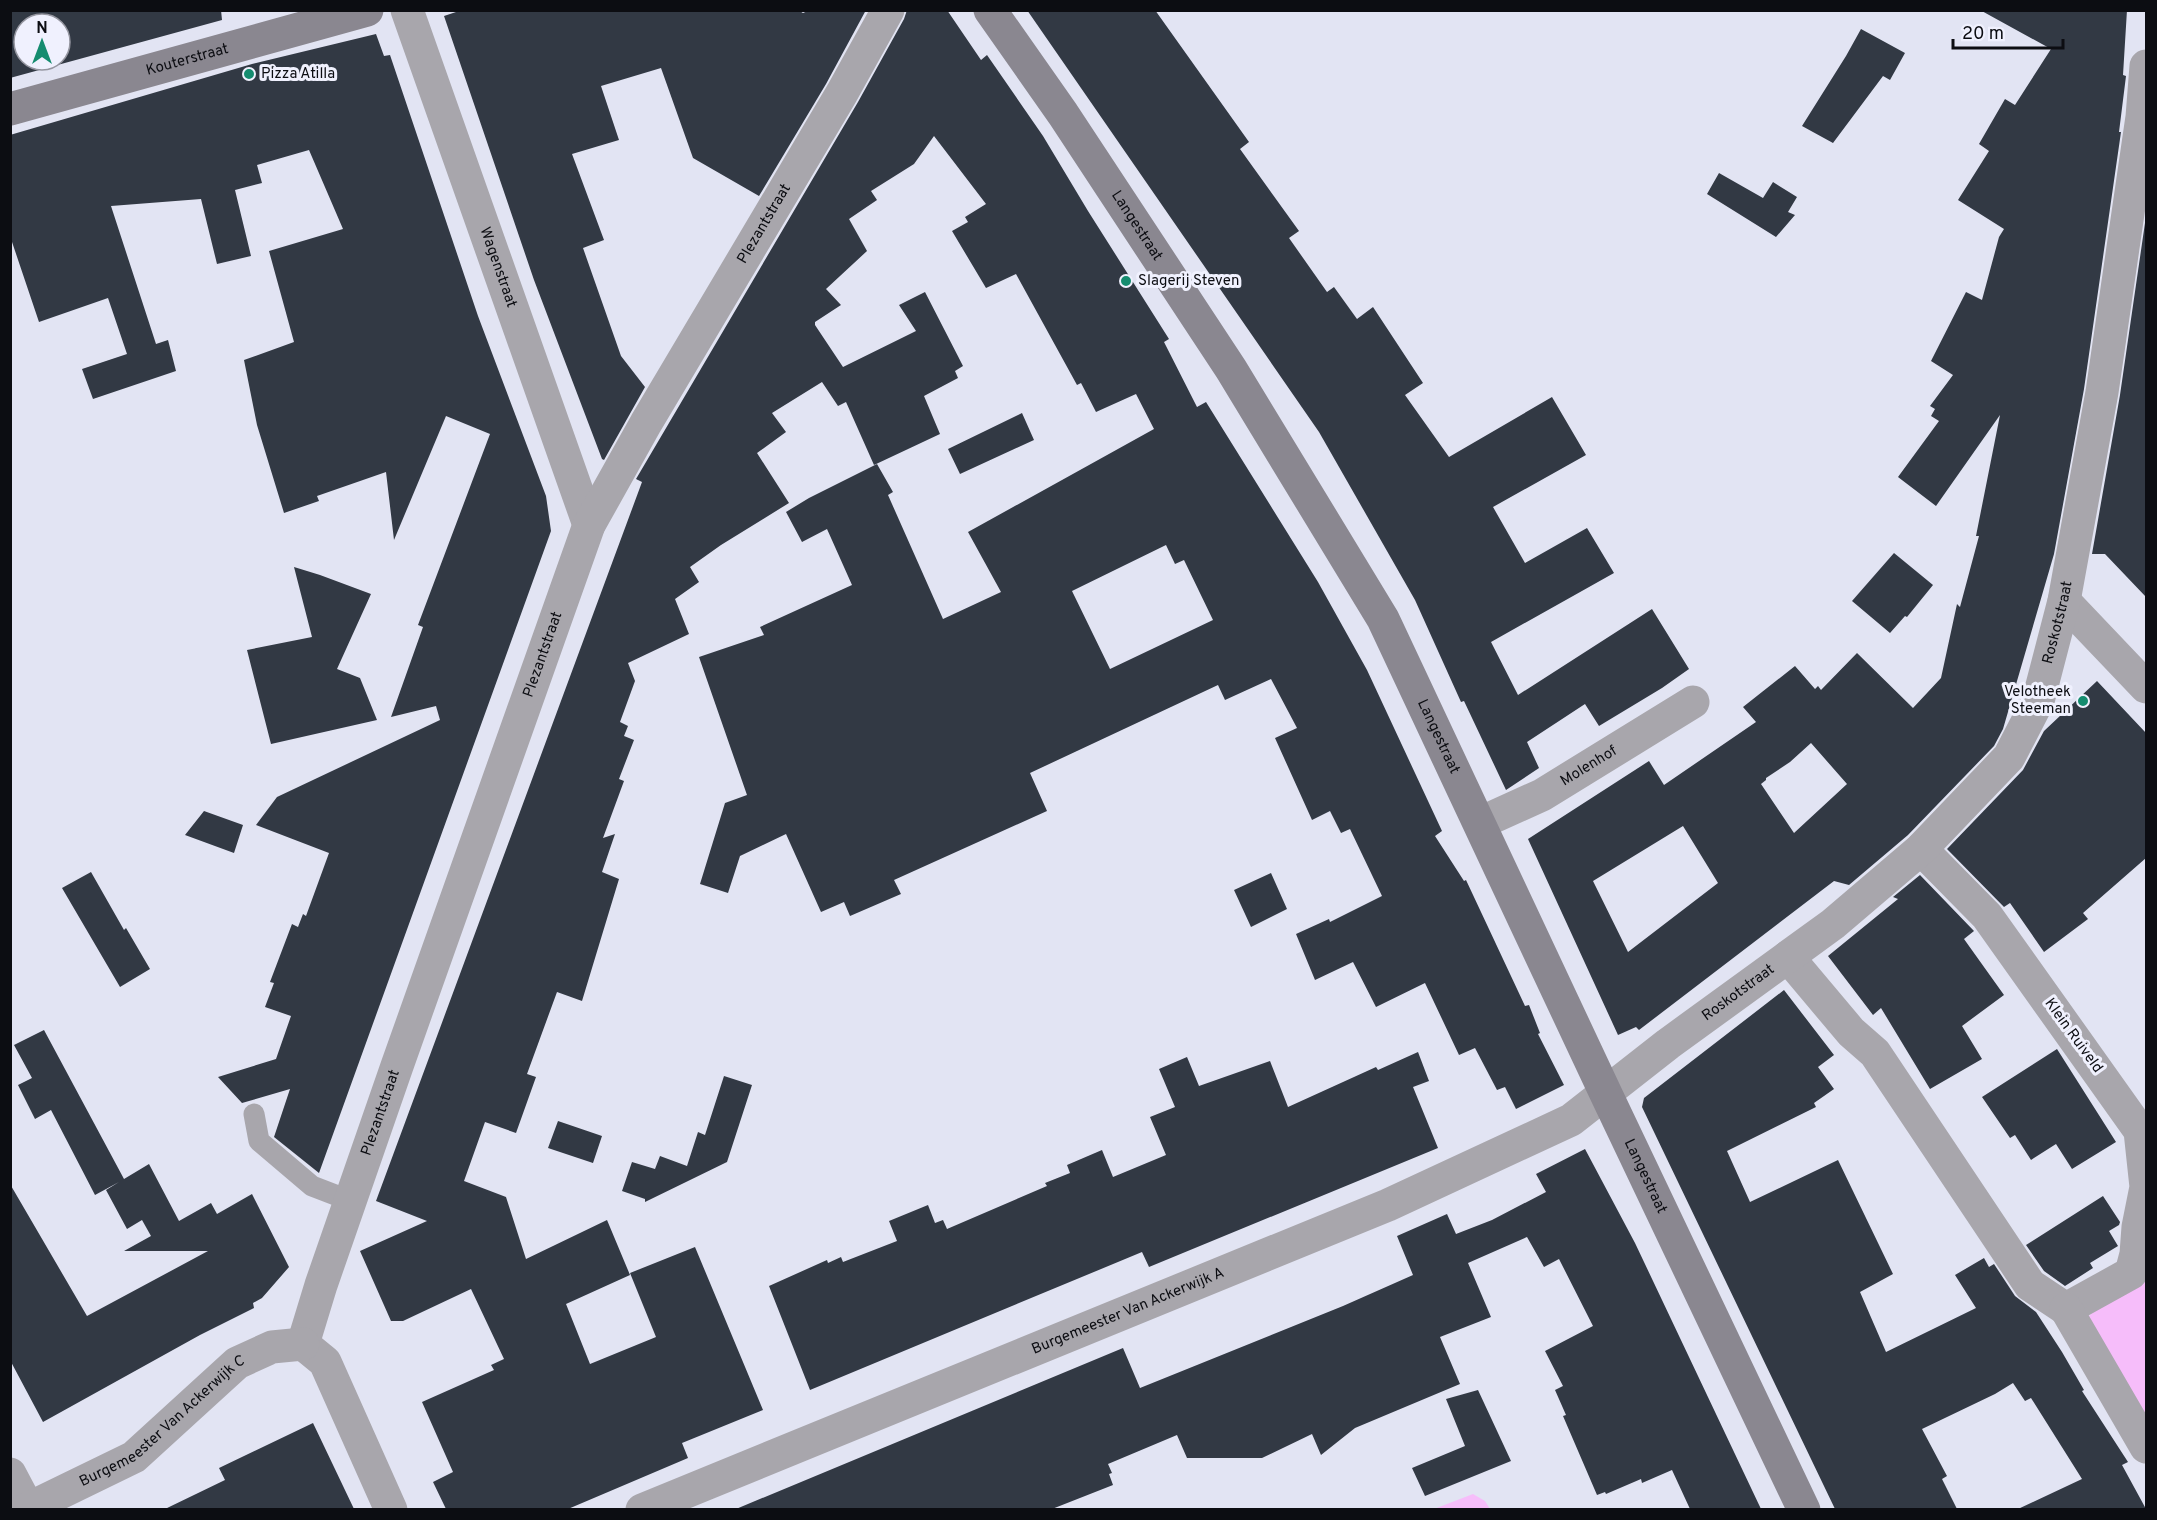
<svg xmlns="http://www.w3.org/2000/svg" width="2157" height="1520" font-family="Overpass,sans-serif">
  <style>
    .green { fill: #f6bdfa }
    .building { fill: #323944; fill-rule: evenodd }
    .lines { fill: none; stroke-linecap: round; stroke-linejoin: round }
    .lane { stroke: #a8a6ac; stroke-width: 21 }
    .street { stroke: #a8a6ac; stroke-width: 33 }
    .secondary { stroke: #8a8790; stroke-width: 33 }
    .poi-dot { fill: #158c6f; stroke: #f0f1fe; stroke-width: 2 }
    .labels { text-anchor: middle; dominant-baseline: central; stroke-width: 6; stroke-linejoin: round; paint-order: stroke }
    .street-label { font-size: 15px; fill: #0c0d12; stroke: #f0f1fe }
    .poi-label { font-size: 15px; fill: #0c0d12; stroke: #f0f1fe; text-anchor: start }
  </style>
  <rect width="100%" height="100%" fill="#e2e4f3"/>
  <path class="green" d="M2146 1279V1419L2090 1330 2089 1316 2096 1309Z
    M1473 1494 1485 1501 1490 1509H1434Z"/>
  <path class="building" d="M10 10H221L222 20 10 78ZM24 24H60V60H24Z
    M462 10H798L803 13 810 10H866L826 84 759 196 693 158 661 68 601 86 619 140 572 154 604 240 583 248 621 356 645 387 604 460 602 459 534 280 444 16Z
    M907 10H947L981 60 987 55 1043 136 1088 211 1169 339 1164 342 1197 407 1206 402 1318 582 1367 670 1442 831 1435 836 1464 881 1466 880 1525 1006 1529 1005 1540 1033 1538 1034 1564 1085 1516 1109 1505 1087 1497 1090 1475 1048 1459 1055 1425 983 1376 1007 1353 962 1315 980 1296 934 1329 919 1330 922 1382 896 1350 829 1341 833 1330 811 1312 820 1275 738 1297 728 1271 679 1225 700 1218 685 1030 773 1047 811 894 880 901 894 850 916 844 902 821 912 786 834 740 856 728 893 700 884 725 803 747 795 699 657 764 635 760 627 852 585 827 529 802 542 786 512 809 498 877 464 893 492 888 495 943 619 1001 592 968 532 1154 429 1136 394 1096 412 1081 383 1077 385 1016 274 986 288 952 231 968 222 965 217 986 204 934 136 914 164 871 191 877 200 849 219 867 251 826 289 841 305 815 322V325L843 367 916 331 899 305 925 292 963 366 955 371 958 378 924 396 940 434 874 465 846 402 838 406 822 382 772 413 786 432 757 453 789 503 721 545 690 567 699 582 675 599 689 634 628 663 635 681 620 722 628 726 624 736 634 740 619 779 624 781 603 838 615 834 602 872 619 879 582 1001 557 992 527 1074 536 1077 516 1133 485 1122 464 1181 506 1197 526 1259 607 1220 630 1275 566 1304 590 1364 656 1337 630 1273 695 1247 763 1410 682 1443 688 1458 568 1509H446L433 1482 453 1472 422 1402 494 1370 491 1365 504 1359 471 1289 403 1321H391L360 1251 427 1221 376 1201 642 482 636 479 858 102 904 19ZM1166 545 1175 564 1184 560 1213 620 1110 669 1072 591Z
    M1027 10H1155L1249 142 1240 149 1299 231 1289 238 1327 292 1334 287 1357 319 1373 307 1423 383 1405 395 1449 457 1552 397 1586 455 1493 507 1525 563 1587 528 1614 573 1491 642 1518 695 1652 609 1689 669 1662 688 1599 726 1585 704 1527 742 1539 768 1506 790 1464 701 1461 702 1415 600 1319 432Z
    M1980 10H2127L2123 75 2126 76 2119 132H2121L2084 389 2054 554 2003 729 1994 746 1908 835 1849 885 1834 881 1639 1030 1636 1027 1618 1035 1528 839 1649 761 1664 785 1756 722 1743 707 1795 666 1815 689 1818 686 1821 690 1857 653 1913 708 1941 678 1957 604 1960 607 1979 536H1976L2000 415 1936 506 1898 477 1939 421 1931 416 1935 409 1930 406 1953 375 1931 361 1966 292 1982 300 1999 237 2004 229 1958 200 1989 151 1979 144 2005 99 2015 105 2051 49ZM1811 743 1847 784 1794 833 1761 784 1766 780V778L1790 762ZM1683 826 1718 883 1628 952 1593 881Z
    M1861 29 1905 53 1890 80 1883 76 1833 143 1802 126 1846 56Z
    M376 34 384 56 390 55 478 316 546 496 551 531 319 1173 274 1137 290 1089 242 1103 218 1077 276 1059 291 1016 265 1007 274 983 270 982 292 924 298 927 303 914 306 916 329 853 256 825 277 797 440 720 436 706 391 717 423 627 418 625 490 434 446 416 394 540 386 472 317 496 319 501 284 513 257 425 244 360 294 342 269 251 343 229 309 150 257 165 262 183 235 190 251 256 217 264 201 199 111 206 156 344 168 340 176 371 93 399 82 369 127 354 108 298 39 322 10 236V135L252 64Z
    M1719 173 1763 198 1773 182 1797 197 1788 212 1795 215 1776 237 1707 194Z
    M2146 216V597L2105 554H2092L2120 395Z
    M1022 413 1034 440 960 474 948 449Z
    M1894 553 1933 585 1907 617 1905 616 1890 633 1852 601Z
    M294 567 320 575 371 594 337 669 360 678 377 720 271 744 247 650 312 637Z
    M2097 681 2146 733V858L2083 913 2088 919 2044 952 2010 903 2004 907 1947 849 2023 770 2044 731Z
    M204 811 243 825 234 853 185 835Z
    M91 872 124 930 126 928 150 969 120 987 62 888Z
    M1271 873 1287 909 1251 927 1234 890Z
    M1920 875 1974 931 1964 939 2004 995 1962 1026 1982 1059 1930 1089 1881 1008 1873 1015 1828 956 1898 899 1893 897Z
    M1784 990 1834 1055 1818 1067 1834 1089 1814 1103 1816 1107 1727 1151 1750 1202 1838 1160 1893 1274 1860 1292 1886 1352 1976 1308 1955 1275 1984 1258 1989 1267 1994 1264 2015 1296 2036 1312 2062 1352 2084 1390 2082 1391 2128 1462 2122 1465 2146 1509H2018L2082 1479 2031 1398 2025 1401 2013 1383 1995 1394 1922 1429 1947 1476 1942 1479 1957 1509H1835L1642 1107 1644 1098Z
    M44 1030 124 1179 149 1164 179 1221 211 1203 217 1214 252 1194 289 1267 262 1298 253 1303 254 1308 200 1335 43 1422 10 1360V1184L87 1316 208 1251H124L151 1236 142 1220 127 1229 106 1190 119 1182 95 1195 51 1110 35 1119 18 1085 32 1078 14 1045Z
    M2057 1049 2116 1142 2072 1169 2056 1144 2031 1160 2015 1135 2010 1138 1982 1097Z
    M1418 1052 1429 1081 1413 1087 1438 1148 1149 1267 1142 1252 810 1390 769 1286 827 1260 828 1263 841 1257 843 1262 897 1241 889 1221 928 1205 935 1223 943 1220 947 1229 1047 1186 1045 1183 1070 1173 1067 1165 1102 1150 1113 1177 1166 1155 1150 1117 1175 1107 1159 1069 1187 1057 1199 1086 1270 1061 1288 1107 1376 1067 1378 1070Z
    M724 1076 752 1085 727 1162 645 1202V1199L622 1191 632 1162 655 1169 660 1156 687 1166 698 1132 705 1135Z
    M558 1121 602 1136 593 1163 548 1148Z
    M1585 1149 1635 1243 1761 1509H1690L1672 1470 1642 1483 1641 1479 1606 1494 1605 1492 1597 1495 1563 1416 1566 1415 1555 1390 1563 1386 1545 1351 1593 1326 1559 1259 1544 1267 1527 1237 1468 1263 1491 1317 1440 1337 1460 1384 1355 1428 1321 1455 1312 1434 1262 1458H1187L1177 1435 1108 1464 1112 1473 1109 1474 1113 1485 1052 1509H736L1123 1348 1140 1388 1343 1306 1413 1275 1397 1236 1447 1214 1456 1234 1492 1220 1546 1192 1536 1174Z
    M2103 1196 2120 1222 2119 1225 2109 1231 2118 1246 2090 1263 2093 1268 2065 1286 2044 1271 2026 1245Z
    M1478 1390 1511 1461 1425 1496 1412 1468 1465 1446 1446 1399Z
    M313 1423 354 1509H165L225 1480 219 1468Z"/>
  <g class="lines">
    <path class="lane" d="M254 1114 259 1141 312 1186 351 1201"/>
    <g class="street">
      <path id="s1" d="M407 10 589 525"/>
      <path d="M2064 601 2146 687"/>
      <path id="s2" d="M1480 823 1542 795 1693 702"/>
      <path d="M1788 957 1851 1032 1875 1053 2030 1285 2066 1309 2131 1273 2136 1254 2138 1227 2146 1187 2140 1131 1987 916 1921 849"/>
      <path d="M2066 1309 2146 1447"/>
      <path id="s3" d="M303 1344 321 1285 397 1066 589 525 646 423 842 93 888 10"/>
      <path d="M303 1344 325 1362 391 1510"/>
      <path d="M10 1474 28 1508"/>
      <path id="s4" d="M25 1510 134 1457 237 1363 272 1347 303 1344"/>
      <path id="s5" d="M642 1510 1388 1205 1571 1120 1668 1044 1833 924 1921 849 2009 757 2038 701 2064 601 2102 392 2142 117 2146 66"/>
    </g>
    <g class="secondary">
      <path id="s6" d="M990 10 1063 114 1231 369 1383 619 1606 1094 1804 1510"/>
      <path id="s7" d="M10 109 367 10"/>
    </g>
  </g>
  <g class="poi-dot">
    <circle cx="249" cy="74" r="6"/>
    <circle cx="1126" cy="281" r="6"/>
    <circle cx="2083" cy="701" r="6"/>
  </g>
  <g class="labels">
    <g class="street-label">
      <text stroke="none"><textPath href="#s7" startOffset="184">Kouterstraat</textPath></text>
      <text stroke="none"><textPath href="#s3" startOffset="1216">Plezantstraat</textPath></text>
      <text stroke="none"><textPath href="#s6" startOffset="261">Langestraat</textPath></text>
      <text stroke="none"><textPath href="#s1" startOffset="273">Wagenstraat</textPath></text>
      <text stroke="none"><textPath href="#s5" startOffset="1722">Roskotstraat</textPath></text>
      <text stroke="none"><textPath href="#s3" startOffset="730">Plezantstraat</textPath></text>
      <text stroke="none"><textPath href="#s6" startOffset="855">Langestraat</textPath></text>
      <text stroke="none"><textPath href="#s2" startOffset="123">Molenhof</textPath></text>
      <text stroke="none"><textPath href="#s5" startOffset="1218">Roskotstraat</textPath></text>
      <text transform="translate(2073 1036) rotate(54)">Klein Ruiveld</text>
      <text stroke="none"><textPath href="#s3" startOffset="244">Plezantstraat</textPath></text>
      <text stroke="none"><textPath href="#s6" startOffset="1341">Langestraat</textPath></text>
      <text stroke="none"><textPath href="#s5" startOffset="525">Burgemeester Van Ackerwijk A</textPath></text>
      <text stroke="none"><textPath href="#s4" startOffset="165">Burgemeester Van Ackerwijk C</textPath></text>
    </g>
    <g class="poi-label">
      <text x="261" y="74">Pizza Atilla</text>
      <text x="1138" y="281">Slagerij Steven</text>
      <text x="2071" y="692" text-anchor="end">Velotheek<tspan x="2071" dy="17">Steeman</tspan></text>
    </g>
  </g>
  <rect width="2157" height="1520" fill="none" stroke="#0c0d12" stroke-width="24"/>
  <g transform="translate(42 42)"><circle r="28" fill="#f0f1fe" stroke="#9596a0" stroke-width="1.5"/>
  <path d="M0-4.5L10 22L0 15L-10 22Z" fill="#158c6f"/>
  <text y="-9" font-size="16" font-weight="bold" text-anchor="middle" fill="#0c0d12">N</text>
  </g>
  <path d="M1953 39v9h110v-9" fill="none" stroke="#0c0d12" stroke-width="3"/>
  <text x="1962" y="39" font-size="18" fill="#0c0d12" stroke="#f0f1fe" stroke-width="4.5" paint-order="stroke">20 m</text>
</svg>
